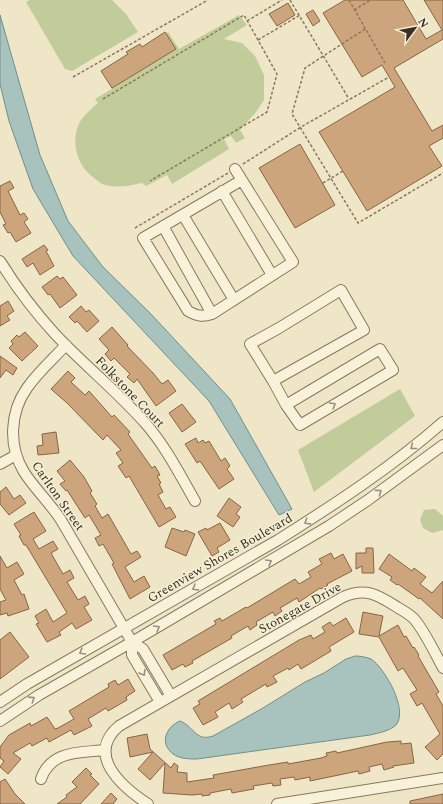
<svg xmlns="http://www.w3.org/2000/svg" width="443" height="804" font-family="Spectral,serif">
  <style>
    .green { fill: #c2cc9a }
    .water { fill: #a8c2bd; stroke: #6e918b }
    .building { fill: #cca57d; stroke: #896542 }
    .lines { fill: none; stroke-linecap: round; stroke-linejoin: round }
    .minor-casing { stroke: #8a795c; stroke-width: 12 }
    .path { stroke: #8a795c; stroke-width: 1.5; stroke-dasharray: 3 2; stroke-linecap: butt }
    .minor { stroke: #f9f2da; stroke-width: 10 }
    .oneway { stroke: #9a907d }
    .labels { text-anchor: middle; dominant-baseline: central; stroke-width: 3; stroke-linejoin: round; paint-order: stroke }
    .street-label { font-size: 13px; fill: #3a2f20; stroke: #f5efd6 }
  </style>
  <rect width="100%" height="100%" fill="#eee6c7"/>
  <path class="green" d="M30 0H112L126 14 138 32 72 71 65 69 26 2Z
    M239 15 247 25 224 39 242 43 255 56 264 75V100L256 112 240 130 245 138 236 143 231 136 224 139 229 149 172 184 167 175 146 186 142 183C129 186 118 188 105 185 101 184 98 181 94 178 78 167 71 145 78 126 82 116 90 110 98 103L95 99 112 89 102 70 168 32 179 49Z
    M400 389 415 416 314 492 298 450Z
    M435 509 443 516V530L432 533 423 528 420 520 424 510Z"/>
  <path class="water" d="M0 15 40 155 68 221 103 267 150 313 230 399 292 509 279 515 209 401 73 256 33 189 9 121 0 84Z
    M355 656C360 656 366 657 371 659 384 667 409 710 396 725 390 731 378 733 370 735L197 759C189 759 180 759 173 754 159 743 166 727 180 721 194 726 195 742 213 736L263 708 305 682 324 673 346 659Z"/>
  <path class="building" d="M345 0H403L426 39 442 30 424 0H443V39L394 68 432 131 443 125V138L429 146 442 166 367 211 319 132 395 87 382 65 362 77 323 13Z
    M288 3 295 15 277 26 269 14Z
    M313 10 320 21 313 26 306 14Z
    M165 32 176 49 112 88 101 71 128 54 126 52 140 44 142 47Z
    M300 144 335 205 295 228 259 168Z
    M10 181 14 188 8 191 20 215 24 213 28 219 24 222 31 233 16 242 10 232 8 233 3 225 6 224 0 212V186Z
    M44 245 48 250 46 251 54 266 40 275 33 263 27 267 22 259Z
    M57 276 60 279 63 277 77 295 60 308 50 294 48 295 42 287Z
    M8 301 14 311 7 316 10 320 0 326V306Z
    M81 306 86 312 89 310 99 321 87 332 77 321 75 323 69 317Z
    M112 327 128 345 127 346 153 373 162 384 168 380 176 391 156 406 137 379 134 383 127 377 130 374 114 358 111 361 105 354 109 350 99 339Z
    M25 332 38 346 22 361 9 348 13 344 11 341 17 335 19 337Z
    M0 356 17 368 13 375 6 370 0 378Z
    M68 371 75 378 71 382 85 395 89 391 112 417 114 415 130 432 128 434 152 468 155 466 160 475 157 476 161 483 159 484 163 492 158 495 166 509 170 507 176 517 159 527 129 476 126 478 118 466 123 463 116 453 121 450 107 435 103 440 67 403 51 389Z
    M182 404 196 422 182 432 169 413Z
    M56 432 59 453 38 455 37 446 43 445 42 434Z
    M196 438 198 443 203 440 205 443 209 441 221 461 225 458 230 466 227 469 234 479 219 489 200 461 197 463 185 444Z
    M70 460 84 477 92 491 90 493 97 504 95 506 102 518 108 514 131 554 137 551 141 557 125 567 134 582 144 576 150 587 130 599 112 564 114 563 103 544 99 546 95 538 101 535 89 515 85 518 67 490 66 491 60 484 65 481 57 471Z
    M6 487 14 499 20 495 26 503 9 515 0 504V492Z
    M229 498 241 507 236 514 240 517 233 527 217 516Z
    M34 512 46 531 33 539 39 549 53 541 58 549 51 553 63 574 70 570 74 578 67 582 78 600 85 596 89 604 84 607 92 620 76 629 72 623 59 632 61 635 47 642 36 624 39 623 35 616 46 609 53 622 67 613 26 545H24L19 536 21 535 14 524Z
    M220 523 230 540 217 548 219 552 212 556 198 532 206 528 207 530Z
    M172 528 184 532 185 530 195 534 186 556 165 547Z
    M366 548H373L374 573H362V566L356 569V553H366Z
    M331 553 334 559 343 554 352 571 327 584 328 585 321 589 320 588 299 602 297 598 280 608 282 611 275 616 273 612 256 622 257 625 250 630 248 626 231 636 232 638 192 661 193 663 185 667 183 664 172 670 163 655 216 624 214 621 220 618 222 621 246 607 247 608 295 579 299 584 311 577 308 572 322 564 319 559Z
    M389 554 412 571 414 568 426 577 420 584 432 593 443 581V619L420 598 419 599 398 584 397 585 390 580 392 577 379 569Z
    M0 556 7 568 17 562 24 574 14 580 22 595 24 594 29 609 8 616 7 613 0 615V602L6 600 0 589Z
    M363 612 383 616 379 636 398 625 404 637 406 636 413 648 414 647 419 655 418 656 439 692 436 694 443 706V754L437 760 425 747 440 734 422 703 417 706 410 694 417 690 403 668 398 671 379 637 359 634Z
    M346 618 354 632 329 647 331 651 301 669 298 664 289 670 288 668 273 676 277 682 267 687 266 684 241 699 243 702 232 709 229 703 215 712 218 717 203 725 193 708 200 704 198 701 299 640 311 635 313 639 325 632 322 627 330 622 333 626Z
    M10 632 29 657 0 679V640Z
    M128 679 135 691 126 697 127 700 108 711 106 708 88 719 92 726 74 735 71 730 49 742 47 738 32 746 30 743 13 753 21 759 8 774 0 767 4 761 0 758V747L9 735 30 723 31 726 47 717 55 729 58 728 74 719 69 711 109 687 108 684 115 680 118 685Z
    M147 734 150 749 171 768 174 763 178 766 177 772 187 773V782L214 778 213 775 269 765 288 762V764L321 758 327 756 326 753 336 751 337 753 387 742 401 741V744L411 743 414 763 393 766 394 767 384 770 382 764 369 767 370 771 359 774 358 771 310 781V777L295 780 294 777 280 779 281 785 273 786 272 783 253 786 254 789 232 793 231 789 210 793V795L202 796V794L192 795 163 793 165 763 150 780 138 769 153 752 130 757 127 738Z
    M86 768 92 774 90 775 99 784 80 804H57L67 797 66 795 77 787 72 782Z
    M5 779 15 794 25 804H0V782Z
    M111 793 117 799 113 804H101Z
    M443 794V804H410V801Z"/>
  <g class="lines">
    <g class="minor-casing">
      <path id="minor" d="M235 169 293 262 212 314C202 317 197 316 188 311L143 238 242 180
        M222 191 272 275
        M183 215 234 300
        M163 226 212 314
        M0 261C16 287 34 311 55 334 84 365 118 392 146 424 166 447 180 475 195 501
        M341 290 364 330 273 381 250 344 279 328Z
        M66 345C53 359 38 372 27 388 10 412 8 446 24 472 34 488 50 503 61 520L132 642 143 649 171 696
        M273 381 286 405 300 425 393 370 380 349 286 405
        M0 464 16 455
        M132 642V655L160 702
        M0 702 27 684 278 540C335 504 392 467 443 422
        M0 721 39 695 132 642 329 526 368 500 443 445
        M41 779C51 750 79 753 105 750
        M148 804C122 787 85 755 119 726L343 597C366 587 378 595 397 607 403 611 410 614 415 620 425 632 435 653 443 668
        M277 804 443 778"/>
    </g>
    <path class="path" d="M290 0 349 99
      M349 0 385 63
      M354 10 371 0
      M247 21 282 0
      M365 29 305 68 292 114 358 223 443 173
      M258 40 300 15
      M73 77 208 0
      M103 99 244 15 277 74 267 112 150 181
      M243 164 301 127 389 77
      M323 183 343 171
      M135 228 228 173"/>
    <use href="#minor" class="minor"/>
  </g>
  <defs><path id="oneway-chevron" d="M-2-3.5L2.5 0L-2 3.5" fill="none" stroke-width="1.6" stroke-linecap="round" stroke-linejoin="round"/></defs>
  <g class="oneway">
    <use href="#oneway-chevron" transform="translate(333 405) rotate(-31)"/>
    <use href="#oneway-chevron" transform="translate(413 447) rotate(142)"/>
    <use href="#oneway-chevron" transform="translate(379 492) rotate(-36)"/>
    <use href="#oneway-chevron" transform="translate(307 522) rotate(148)"/>
    <use href="#oneway-chevron" transform="translate(269 562) rotate(-30)"/>
    <use href="#oneway-chevron" transform="translate(195 588) rotate(150)"/>
    <use href="#oneway-chevron" transform="translate(157 628) rotate(-30)"/>
    <use href="#oneway-chevron" transform="translate(82 652) rotate(150)"/>
    <use href="#oneway-chevron" transform="translate(143 673) rotate(59)"/>
    <use href="#oneway-chevron" transform="translate(32 699) rotate(-33)"/>
  </g>
  <g class="labels">
    <g class="street-label">
      <text transform="translate(130 392) rotate(46)">Folkstone Court</text>
      <text transform="translate(58 496) rotate(55)">Carlton Street</text>
      <text transform="translate(220 558) rotate(-30)">Greenview Shores Boulevard</text>
      <text transform="translate(300 608) rotate(-29)">Stonegate Drive</text>
    </g>
  </g>
  <g transform="translate(415 28) rotate(58)" stroke="#f5efd6" stroke-width="3" paint-order="stroke">
  <path d="M0-3L7 15L0 10L-7 15Z" fill="#3a2f20"/>
  <text y="-6" font-size="11" font-weight="bold" text-anchor="middle" fill="#3a2f20">N</text>
  </g>
</svg>
